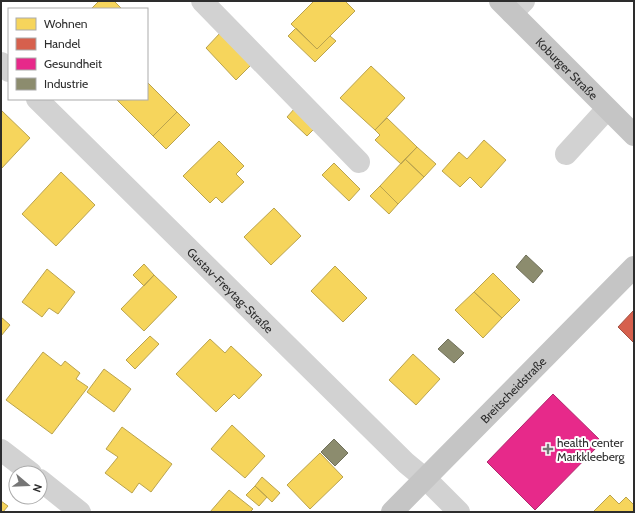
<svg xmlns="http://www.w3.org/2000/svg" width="635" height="513" font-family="Cabin,sans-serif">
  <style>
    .homes { fill: #f6d55c; stroke: #baa34e }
    .shops { fill: #d6604d; stroke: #a35143 }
    .health { fill: #e7298a; stroke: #af2a6e }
    .industry { fill: #8c8c6e; stroke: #70705a }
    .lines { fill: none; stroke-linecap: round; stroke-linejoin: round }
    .minor { stroke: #d2d2d2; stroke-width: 22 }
    .major { stroke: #c5c5c5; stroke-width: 22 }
    .poi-dot { fill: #767676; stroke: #fff; stroke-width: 1.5 }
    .labels { text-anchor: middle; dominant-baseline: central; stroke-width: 4; stroke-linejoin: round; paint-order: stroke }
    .street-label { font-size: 12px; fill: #2d2d2d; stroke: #fff }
    .poi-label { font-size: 12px; fill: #2d2d2d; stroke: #fff; text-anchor: start }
  </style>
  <rect width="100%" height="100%" fill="#fff"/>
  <path class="homes" d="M99 1H114L122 9H91Z
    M314 1H345L355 11 317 49 291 24Z
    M296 28 317 49 330 36 336 41 315 62 288 36Z
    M221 32 252 64 236 80 206 48Z
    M371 66 405 98 375 130 340 98Z
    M147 82 177 112 153 136 117 100 147 99Z
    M295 108 315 128 307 136 287 117Z
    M1 110 30 138 1 169Z
    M177 112 190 125 166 149 153 136Z
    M387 118 417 147 401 164 375 140 380 135 375 130Z
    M484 140 506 160 481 188 470 177 460 187 442 171 459 152 467 159Z
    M219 141 244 166 236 174 244 182 222 203 216 197 210 203 183 176Z
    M417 147 436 164 424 177 405 159Z
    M405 159 424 177 398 204 380 186Z
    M334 163 360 189 349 201 322 175Z
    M61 172 95 205 56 246 22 214Z
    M380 186 398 204 389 214 370 196Z
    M274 208 301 236 271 265 244 237Z
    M144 264 154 275 144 286 133 275Z
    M335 266 367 298 343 322 311 291Z
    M47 269 75 292 58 314 49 308 42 317 22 302Z
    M493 273 520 300 502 318 474 292Z
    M154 275 177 297 144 331 121 309Z
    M474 292 502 318 483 338 455 310Z
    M1 317 10 325 1 336Z
    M150 336 159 344 135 369 126 360Z
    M210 339 225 353 231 346 262 375 239 399 234 394 216 412 176 374Z
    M43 352 61 366 65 361 80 373 76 379 88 387 52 434 6 400Z
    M413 354 440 379 416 405 389 380Z
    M104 369 131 389 114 412 87 392Z
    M232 425 265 456 245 478 211 449Z
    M122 427 172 464 151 492 139 483 132 493 105 473 118 457 106 449Z
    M320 453 343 477 310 509 287 485Z
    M262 477 280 493 272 502 255 486Z
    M255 486 267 497 259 506 246 495Z
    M229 490 253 509 250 512H210Z
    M610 495 619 504 626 497 634 505V512H593Z
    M1 501 8 506 3 512H1Z"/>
  <path class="shops" d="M633 311 634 312V343L618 327Z"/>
  <path class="health" d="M553 394 602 442 535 510 487 462Z"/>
  <path class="industry" d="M526 255 543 271 533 283 516 267Z
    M448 339 464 353 454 363 438 349Z
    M334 439 348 453 335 466 321 452Z"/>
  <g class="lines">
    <g class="minor">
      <path d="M202 1 359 162"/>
      <path d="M512 13 524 1"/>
      <path d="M1 63 9 71"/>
      <path id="s1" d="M37 99 406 463 429 482 459 512"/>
      <path d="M566 154 607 109"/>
      <path d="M1 450 31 473"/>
      <path d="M40 480 80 512"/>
    </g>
    <g class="major">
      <path id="s2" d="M500 1 634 135"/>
      <path id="s3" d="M392 512 634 267"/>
    </g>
  </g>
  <path class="poi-dot" d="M546 443h4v4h4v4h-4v4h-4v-4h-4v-4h4z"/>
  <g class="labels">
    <g class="street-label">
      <text stroke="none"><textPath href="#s2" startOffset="95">Koburger Straße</textPath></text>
      <text stroke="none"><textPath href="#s1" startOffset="272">Gustav-Freytag-Straße</textPath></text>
      <text stroke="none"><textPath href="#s3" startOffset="172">Breitscheidstraße</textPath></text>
    </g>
    <g class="poi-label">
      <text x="557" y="442">health center<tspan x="557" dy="14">Markkleeberg</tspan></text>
    </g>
  </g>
  <rect width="635" height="513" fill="none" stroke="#2d2d2d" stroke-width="4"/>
  <rect x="8" y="8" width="140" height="92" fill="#ffffff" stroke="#ababab"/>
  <rect x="16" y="18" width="20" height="12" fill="#f6d55c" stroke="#ababab"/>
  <text x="44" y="28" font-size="12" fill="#2d2d2d">Wohnen</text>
  <rect x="16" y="38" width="20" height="12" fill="#d6604d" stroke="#ababab"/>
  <text x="44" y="48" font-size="12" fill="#2d2d2d">Handel</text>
  <rect x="16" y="58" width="20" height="12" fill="#e7298a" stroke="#ababab"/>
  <text x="44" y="68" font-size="12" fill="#2d2d2d">Gesundheit</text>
  <rect x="16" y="78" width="20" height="12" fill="#8c8c6e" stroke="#ababab"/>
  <text x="44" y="88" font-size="12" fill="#2d2d2d">Industrie</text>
  <g transform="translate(28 485) rotate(109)"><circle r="19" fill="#ffffff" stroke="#ababab"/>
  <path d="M0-3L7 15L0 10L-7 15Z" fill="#767676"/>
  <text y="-6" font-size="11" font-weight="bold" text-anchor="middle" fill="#2d2d2d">N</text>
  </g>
</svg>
